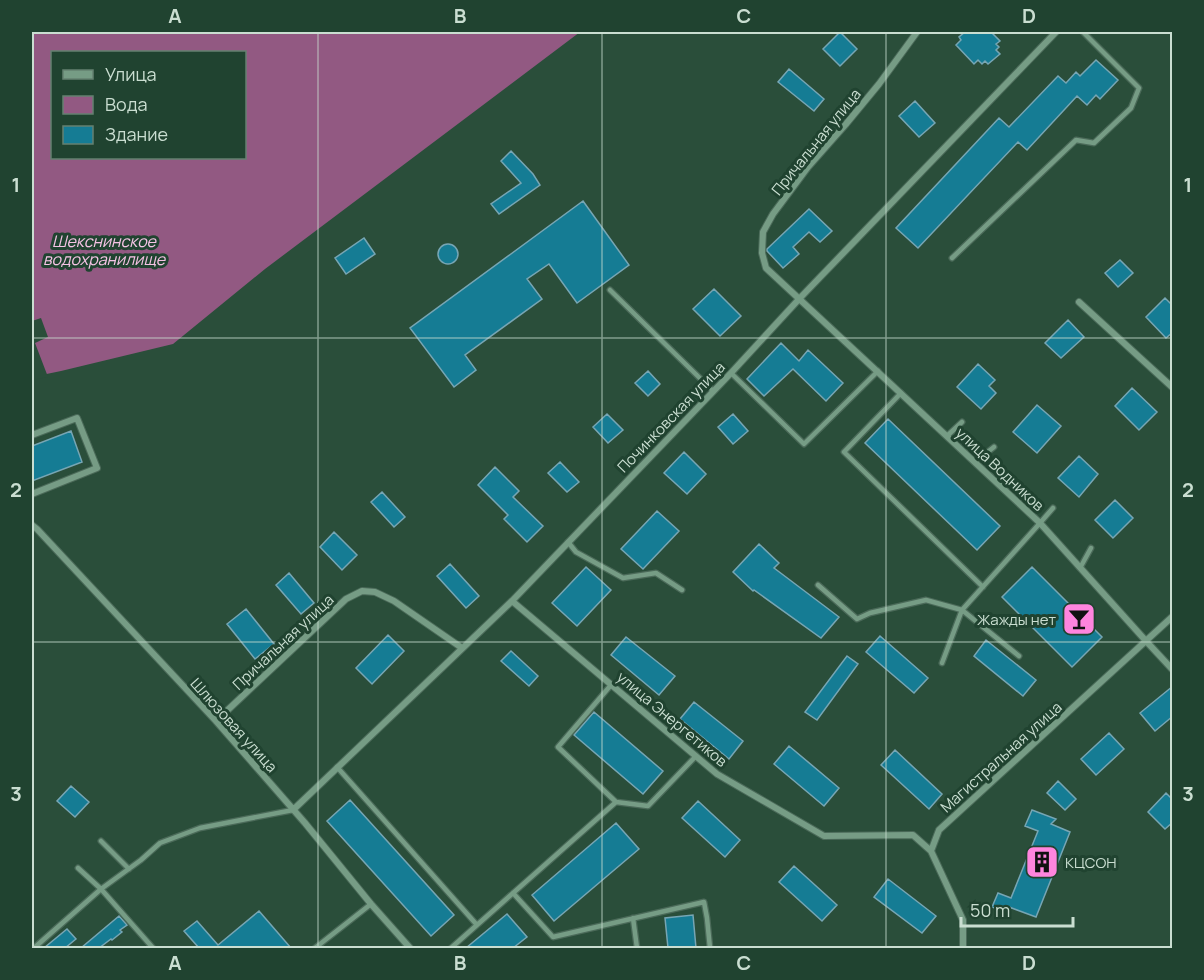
<svg xmlns="http://www.w3.org/2000/svg" width="1204" height="980" font-family="Manrope,sans-serif">
  <style>
    .water { fill: #925982; fill-rule: evenodd }
    .pier { fill: #2a4e3a }
    .building { fill: #157c94; stroke: #77a6b4; stroke-width: 1.5 }
    .lines { fill: none; stroke-linecap: round; stroke-linejoin: round }
    .service-casing { stroke: #4b6a59; stroke-width: 7 }
    .minor-casing { stroke: #4b6a59; stroke-width: 8 }
    .service { stroke: #769c85; stroke-width: 4.5 }
    .minor { stroke: #769c85; stroke-width: 6 }
    .grid { fill: none; stroke: #caded1; stroke-width: 1.5; stroke-opacity: 0.55 }
    .labels { text-anchor: middle; dominant-baseline: central; stroke-width: 6; stroke-linejoin: round; paint-order: stroke }
    .street-label { font-size: 15px; fill: #caded1; stroke: #204330 }
    .poi-label { font-size: 15px; fill: #caded1; stroke: #204330; text-anchor: end }
    .water-label { font-size: 16px; font-style: italic; fill: #f6c3e5; stroke: #204330 }
    .neatline { fill: none; stroke: #caded1; stroke-width: 2 }
    .grid-label { font-size: 20px; text-anchor: middle; font-weight: bold; fill: #caded1 }
  </style>
  <rect width="100%" height="100%" fill="#2a4e3a"/>
  <path class="water" d="M32 32H580L265 269 173 344 61 371 32 377ZM52 52H244V158H52Z"/>
  <path class="pier" d="M41 318 48 337 35 343 48 377 32 380V321Z"/>
  <path class="building" d="M840 32 857 49 840 66 823 49Z
    M965 32H991L1000 41 996 44 999 47 996 50 1000 54 988 64 985 61 982 64 978 60 974 64 956 45 961 40 959 37Z
    M1096 60 1118 80 1100 99 1096 95 1087 105 1077 96 1027 150 1018 142 918 248 896 228 999 118 1009 127 1058 76 1066 83 1076 72 1080 76Z
    M789 69 824 99 814 111 778 82Z
    M915 101 935 123 919 137 899 116Z
    M511 151 533 174 540 185 499 214 491 204 521 183 501 161Z
    M583 201 629 265 577 303 549 264 527 279 542 299 465 355 476 370 454 387 410 328Z
    M809 209 832 231 820 242 809 232 793 247 799 254 783 268 767 251V249Z
    M364 238 375 254 346 274 335 258Z
    M438 254a10 10 0 1 1 20 0a10 10 0 1 1-20 0Z
    M1120 260 1133 273 1118 287 1105 273Z
    M714 289 741 316 720 336 693 309Z
    M1165 298 1173 306V332L1166 338 1146 317Z
    M1068 320 1084 337 1061 358 1045 343Z
    M781 343 799 361 808 350 843 383 826 401 793 369 764 396 747 379Z
    M978 364 995 380 989 386 996 393 981 409 957 387Z
    M648 371 660 384 648 396 635 383Z
    M1132 388 1157 412 1139 430 1115 406Z
    M1037 405 1061 426 1037 453 1013 432Z
    M607 414 623 430 608 443 593 427Z
    M733 414 748 431 733 444 718 427Z
    M888 419 1000 526 977 550 865 443Z
    M71 431 82 462 32 481V446Z
    M684 452 706 474 687 494 664 473Z
    M1079 456 1098 474 1079 497 1058 478Z
    M560 462 579 482 567 492 548 473Z
    M495 467 519 491 513 497 543 526 527 542 504 519 508 515 478 485Z
    M382 492 405 517 394 527 371 502Z
    M1115 500 1133 518 1113 538 1095 520Z
    M657 511 679 531 643 569 621 549Z
    M334 532 357 555 342 570 320 547Z
    M759 544 779 563 774 568 839 617 821 638 754 590 753 591 733 572Z
    M450 564 479 596 466 608 437 576Z
    M586 567 611 590 577 626 552 603Z
    M1032 567 1102 637 1072 667 1002 597Z
    M289 573 314 603 301 614 276 585Z
    M246 609 274 644 255 659 227 624Z
    M388 635 404 651 372 684 356 668Z
    M880 636 928 678 914 693 866 652Z
    M626 637 675 676 659 695 611 655Z
    M986 640 1036 680 1023 696 974 656Z
    M511 651 538 676 529 686 501 661Z
    M847 656 858 664 817 720 805 712Z
    M1173 686V716L1155 731 1140 713Z
    M694 702 743 741 729 759 680 719Z
    M594 712 663 771 643 794 574 735Z
    M1109 733 1124 749 1096 775 1081 759Z
    M789 746 839 788 824 806 774 764Z
    M895 750 942 794 929 809 881 765Z
    M1058 781 1076 799 1065 810 1047 793Z
    M71 786 89 802 75 817 57 801Z
    M1166 793 1173 800V822L1165 829 1148 812Z
    M350 800 454 915 431 936 327 821Z
    M698 801 740 840 725 857 682 818Z
    M1032 810 1056 819 1051 824 1070 832 1036 917 1009 907 1007 912 992 907 998 893 1011 898 1038 831 1025 826Z
    M616 823 639 849 554 921 532 895Z
    M794 866 837 905 822 921 779 882Z
    M888 879 936 916 922 933 874 897Z
    M259 911 291 948H199L184 931 197 921 218 945Z
    M507 914 527 937 513 948H466Z
    M693 915 696 948H668L665 918Z
    M119 916 127 925 120 930 122 932 112 940 111 939 99 948H81Z
    M67 929 76 939 65 948H44Z"/>
  <g class="lines">
    <g class="service-casing">
      <path id="service" d="M952 258 1076 140 1094 143 1131 108 1139 88 1083 32
        M610 290 713 391
        M731 373 804 444 878 371
        M901 393 844 452 983 587
        M947 436 962 422
        M975 462 994 447
        M568 542 576 552 623 578 656 573 682 590
        M1080 568 1091 548
        M818 585 857 619 870 613 926 600 962 610 1040 523 1053 508
        M942 663 962 610 1019 656
        M611 685 558 747 616 802
        M337 767 477 925
        M101 841 129 869
        M78 868 101 889 153 948
        M513 893 553 937 704 902 707 918 710 948
        M633 918 637 948
        M34 948 101 889 141 860 160 843 200 828 293 810
        M315 948 371 904
        M451 948 616 802 648 806 696 756"/>
    </g>
    <g class="minor-casing">
      <path id="minor" d="M917 32 879 84 846 124 808 167 773 214 763 232 762 253 766 268 1040 523 1146 641 1172 669
        M1079 302 1172 387
        M32 435 77 418 97 468 32 494
        M32 525 37 529 216 721 305 823 371 904 410 948
        M512 601 717 774 824 836 913 835 931 851
        M216 721 346 599 362 591 375 592 394 601 462 648
        M293 810 512 601 731 373 800 298 1056 32
        M963 948V920L931 851 939 830 1172 617"/>
    </g>
    <use href="#service" class="service"/>
    <use href="#minor" class="minor"/>
  </g>
  <path class="grid" d="M318 32V948M602 32V948M886 32V948M32 338H1172M32 642H1172"/>
  <defs>
    <g id="bar-square" transform="scale(1.725)"><rect x="-9" y="-9" width="18" height="18" rx="4" fill="#ff85de" stroke="#204330"/><path d="M-6-5H6L.8 .8V4.5H3.5V6h-7V4.5H-.8V.8Z" fill="#111"/></g>
    <g id="building-square" transform="scale(1.725)"><rect x="-9" y="-9" width="18" height="18" rx="4" fill="#ff85de" stroke="#204330"/><path d="M-4-6H4V6H1V3H-1V6H-4ZM-2.5-4.3h1.7v1.8h-1.7ZM.8-4.3h1.7v1.8H.8ZM-2.5-1h1.7V.8h-1.7ZM.8-1h1.7V.8H.8Z" fill="#111"/></g>
  </defs>
  <g fill-rule="evenodd">
    <use href="#bar-square" x="1079" y="619"/>
    <use href="#building-square" x="1042" y="862"/>
  </g>
  <g class="labels">
    <g class="street-label">
      <text transform="translate(816 142) rotate(-51)">Причальная улица</text>
      <text transform="translate(671 417) rotate(-46)">Починковская улица</text>
      <text transform="translate(1000 469) rotate(43)">улица Водников</text>
      <text transform="translate(283 642) rotate(-43)">Причальная улица</text>
      <text transform="translate(672 719) rotate(40)">улица Энергетиков</text>
      <text transform="translate(234 725) rotate(48)">Шлюзовая улица</text>
      <text transform="translate(1001 757) rotate(-42)">Магистральная улица</text>
    </g>
    <g class="poi-label">
      <text x="1056" y="619">Жажды нет</text>
      <text x="1065" y="862" text-anchor="start">КЦСОН</text>
    </g>
    <g class="water-label">
      <text x="104" y="241">Шекснинское<tspan x="104" dy="18">водохранилище</tspan></text>
    </g>
  </g>
  <rect width="1204" height="980" fill="none" stroke="#204330" stroke-width="66"/>
  <rect x="51" y="51" width="195" height="108" fill="#204330" stroke="#648170" stroke-width="1.5"/>
  <rect x="63" y="70" width="30" height="9" fill="#769c85" stroke="#648170" stroke-width="1.5"/>
  <text x="105" y="81" font-size="18" fill="#caded1">Улица</text>
  <rect x="63" y="96" width="30" height="18" fill="#925982" stroke="#648170" stroke-width="1.5"/>
  <text x="105" y="111" font-size="18" fill="#caded1">Вода</text>
  <rect x="63" y="126" width="30" height="18" fill="#157c94" stroke="#648170" stroke-width="1.5"/>
  <text x="105" y="141" font-size="18" fill="#caded1">Здание</text>
  <path d="M961 917v9h112v-9" fill="none" stroke="#caded1" stroke-width="3"/>
  <text x="970" y="917" font-size="18" fill="#caded1" stroke="#204330" stroke-width="4.5" paint-order="stroke">50 m</text>
  <rect x="33" y="33" width="1138" height="914" class="neatline"/>
  <g class="grid-label">
    <text x="175" y="23">A</text>
    <text x="460" y="23">B</text>
    <text x="744" y="23">C</text>
    <text x="1029" y="23">D</text>
    <text x="16" y="192">1</text>
    <text x="1188" y="192">1</text>
    <text x="16" y="497">2</text>
    <text x="1188" y="497">2</text>
    <text x="16" y="801">3</text>
    <text x="1188" y="801">3</text>
    <text x="175" y="970">A</text>
    <text x="460" y="970">B</text>
    <text x="744" y="970">C</text>
    <text x="1029" y="970">D</text>
  </g>
</svg>
